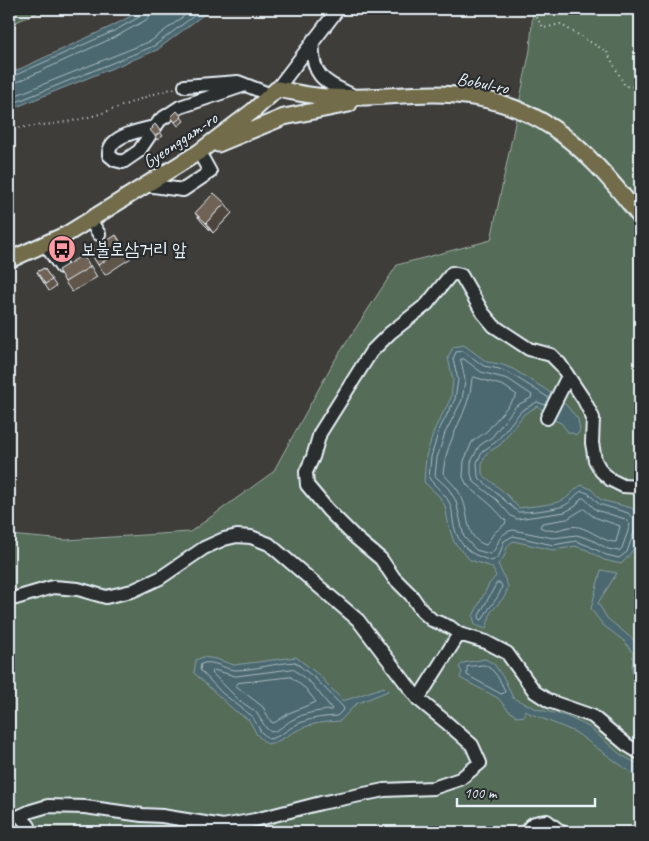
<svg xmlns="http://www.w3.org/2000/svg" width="649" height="841" font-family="Caveat,'Poor Story',sans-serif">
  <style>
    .green { fill: #556c58; stroke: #9eaea8 }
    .water { fill: #4b686f; stroke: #8a9fa6 }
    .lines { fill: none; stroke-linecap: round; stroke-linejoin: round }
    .shore { stroke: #a9bac1; stroke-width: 1 }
    .minor-casing { stroke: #e8f1f8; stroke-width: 16 }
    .major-casing { stroke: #e8f1f8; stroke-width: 19 }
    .path { stroke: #e8f1f8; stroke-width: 2; stroke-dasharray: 1 4; stroke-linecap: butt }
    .minor { stroke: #2a2d2e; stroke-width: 12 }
    .major { stroke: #726c4b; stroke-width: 15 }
    .wall { fill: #60554a; stroke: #e8f1f8 }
    .shaded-wall { fill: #4e453c; stroke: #e8f1f8 }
    .building { fill: #706356; stroke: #e8f1f8 }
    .labels { text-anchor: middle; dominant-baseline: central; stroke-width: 4.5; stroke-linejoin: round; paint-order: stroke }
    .street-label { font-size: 18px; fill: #e8f1f8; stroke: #2a2d2e }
    .poi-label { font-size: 18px; fill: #e8f1f8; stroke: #2a2d2e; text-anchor: start }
  </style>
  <rect width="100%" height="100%" fill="#3f3d3a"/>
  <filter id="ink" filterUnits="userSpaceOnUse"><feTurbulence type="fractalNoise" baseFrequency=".02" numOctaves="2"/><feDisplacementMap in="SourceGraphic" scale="10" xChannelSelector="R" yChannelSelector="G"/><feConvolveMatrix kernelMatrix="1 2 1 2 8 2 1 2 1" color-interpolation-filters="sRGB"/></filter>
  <g filter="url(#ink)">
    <path class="green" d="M9 9H46L9 25Z
      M533 9H640V832H9V535L66 540 190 532 273 472 333 363 397 265 491 240 530 50Z"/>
    <path class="water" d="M144 9H211L157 50 9 110V74L112 26Z
      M464 345 487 362 500 364 513 369 545 389 566 405 578 419 580 430 577 435 568 432 561 423 552 419 538 406 524 414 500 445 487 453 482 463V474L505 493 519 508C532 506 553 505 563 500 571 496 572 490 582 485L591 489 601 500 632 508 640 520C638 540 635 551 621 564L604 560 587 550 575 546 567 548 553 550 513 541C502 549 509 555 498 564L508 586 505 596 491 612 486 629 475 625 473 616 489 584 496 576 492 567 470 560 454 542 449 527 445 506 439 496 424 482 426 456 435 428 451 398 453 380 448 358 453 347Z
      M601 570 617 573 598 603 607 618 636 642 640 689 632 671 633 653 624 641 603 625 591 609Z
      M203 657 216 659 234 665 296 657 319 675 343 701 384 687 388 691 356 704 340 721C325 722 312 723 298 730 285 736 283 741 267 744L257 735 249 720 234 710 194 673 196 660Z
      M485 659 494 664 505 680 513 698 537 709 566 716 589 727 621 755 640 765V779L575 732 529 713 525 710V716L517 717 507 709 498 698 460 678 462 672 459 667 463 663Z"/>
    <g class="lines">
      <path class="shore" d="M9 78 114 31 143 15 145 9
        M9 84 15 83 117 36 146 20 150 15 151 9
        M9 98 151 41 193 9
        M9 105 154 46 203 9
        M461 359H464L481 372 508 379 532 395 531 398 516 406 492 437 479 446 471 462V474L473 481 497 500 511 516 517 519 565 512 576 506 581 498H584L596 510 625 519 630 525 622 548 619 551 608 549 592 540 577 535 553 538 513 530C495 534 500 548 490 554L476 550 464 537 456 501 448 488 435 476 437 458 445 433 462 400 465 380Z
        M474 377 504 386 517 395 487 431 472 442 464 461 463 477 467 485 492 506 506 521 505 524 494 533 486 545C464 539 470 514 462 498 458 488 449 481 443 473 446 436 470 414 472 379Z
        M549 398 511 374 499 369 484 366 463 351 456 352 453 359 458 380 455 399 439 430 431 457 429 478C435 487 444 492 449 502 453 509 452 518 454 526 460 548 471 555 492 561L499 556 504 541 513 536 553 545 576 541 589 546 606 555 619 558 627 552 634 532 640 530
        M545 405 537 402 521 411 497 441 483 451 477 462 478 477 518 512C530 512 552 510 563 506 572 503 574 494 582 491L588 493 599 504 628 513 635 521 640 523
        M584 509 594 517 620 526 616 542C606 543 591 530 579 527 565 524 556 536 540 527L542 523 567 519Z
        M497 583H500L502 586C500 598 488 607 483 619L480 620 479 616Z
        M295 662 316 679 343 707 344 709 337 716C322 717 308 718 294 726 285 731 280 737 269 739L261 732 252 716 222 693 200 670 201 664C212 659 224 669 235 670 255 670 275 663 295 662Z
        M484 665C495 669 500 680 505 691L504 693 501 694 467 675V667Z
        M293 669 312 684 332 709 331 710C316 711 305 713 292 720 285 724 279 731 271 732L266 728 256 712 240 701 211 672 214 670 235 676Z
        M291 677 306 689 316 702 289 713 274 723 271 722 263 707 236 686 238 683Z"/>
      <g class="minor-casing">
        <path id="minor" d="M313 40C310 79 326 82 356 97
          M185 86 238 82 271 95
          M277 89 338 9
          M154 127C140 131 108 135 109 155L115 160 123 162 139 151 160 120 180 107 245 85
          M146 185 183 190 210 172 199 152
          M90 220 99 234
          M45 244 61 267
          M547 418 568 376
          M9 600 53 587 78 589 106 597 132 591 160 578 204 548 224 539 237 536 251 537 269 544 358 620 418 699 446 722 472 745 480 763 460 779 433 788 384 790 321 803 255 820 223 826 162 816 142 815 85 807 48 806 31 811 20 816 29 826V832
          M459 634 450 627 432 620 422 611 411 595 394 578 381 559 356 538 328 510 307 485 306 472 313 457 320 433 371 352 390 333 427 304 452 273 461 275 483 313 494 326 529 349 551 355 560 364 584 400 593 418 592 443 595 460 601 471 611 480 623 486 640 487
          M418 699 459 634 486 642 507 653 535 692 549 701 592 716 627 745 640 753
          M527 832C531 822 536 822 547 821L561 832"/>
      </g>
      <g class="major-casing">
        <path id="major" d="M218 144 284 117 349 104
          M9 260 67 234 199 152 253 111 277 89C295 92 312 97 330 97 365 99 399 94 433 94 533 94 583 143 640 217"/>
      </g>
      <path class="path" d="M530 9 544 28 560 24 607 52 625 86 640 87
        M9 129C38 125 68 124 96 115 123 107 148 94 176 88"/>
      <use href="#minor" class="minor"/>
      <use href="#major" class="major"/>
    </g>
    <path class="wall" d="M177 111 184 121 178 126 171 117Z
      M155 124 163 136 157 140 155 136 153 128Z
      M195 213H232L213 233 202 222Z
      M116 235 131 258 105 275 98 265Z
      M90 265 97 277 72 292 65 282Z
      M44 268 56 286 49 291 37 272Z"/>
    <path class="shaded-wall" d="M225 203 232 213 213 233 206 223Z"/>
    <path class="building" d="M177 111 182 117 175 122 171 117Z
      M155 124 161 132 155 136 150 130 153 128 152 127Z
      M214 193 225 203 206 223 195 213Z
      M116 235 124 249 98 265 90 252Z
      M83 255 90 267 65 282 58 270Z
      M44 268 52 280 45 284 37 272Z"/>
  </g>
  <defs>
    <g id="bus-disc" transform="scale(1.4375)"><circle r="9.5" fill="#ff9aa2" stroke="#2a2d2e"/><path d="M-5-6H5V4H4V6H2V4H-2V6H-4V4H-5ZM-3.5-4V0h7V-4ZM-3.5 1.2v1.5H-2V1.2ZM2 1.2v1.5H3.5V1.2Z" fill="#111"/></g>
  </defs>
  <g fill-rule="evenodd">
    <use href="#bus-disc" x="62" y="249"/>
  </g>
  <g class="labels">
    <g class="street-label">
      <text transform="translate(483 83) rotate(11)">Bobul-ro</text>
      <text transform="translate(180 140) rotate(-34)">Gyeonggam-ro</text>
    </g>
    <g class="poi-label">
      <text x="81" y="249">보불로삼거리 앞</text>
    </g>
  </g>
  <rect width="649" height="841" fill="none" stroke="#2a2d2e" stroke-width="30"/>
  <rect x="15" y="15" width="619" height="811" fill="none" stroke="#e8f1f8" stroke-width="2" filter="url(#ink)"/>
  <path d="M457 798v8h138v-8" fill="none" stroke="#e8f1f8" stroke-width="2.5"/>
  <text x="464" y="798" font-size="15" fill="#e8f1f8" stroke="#2a2d2e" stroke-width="4" paint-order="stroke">100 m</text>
</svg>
